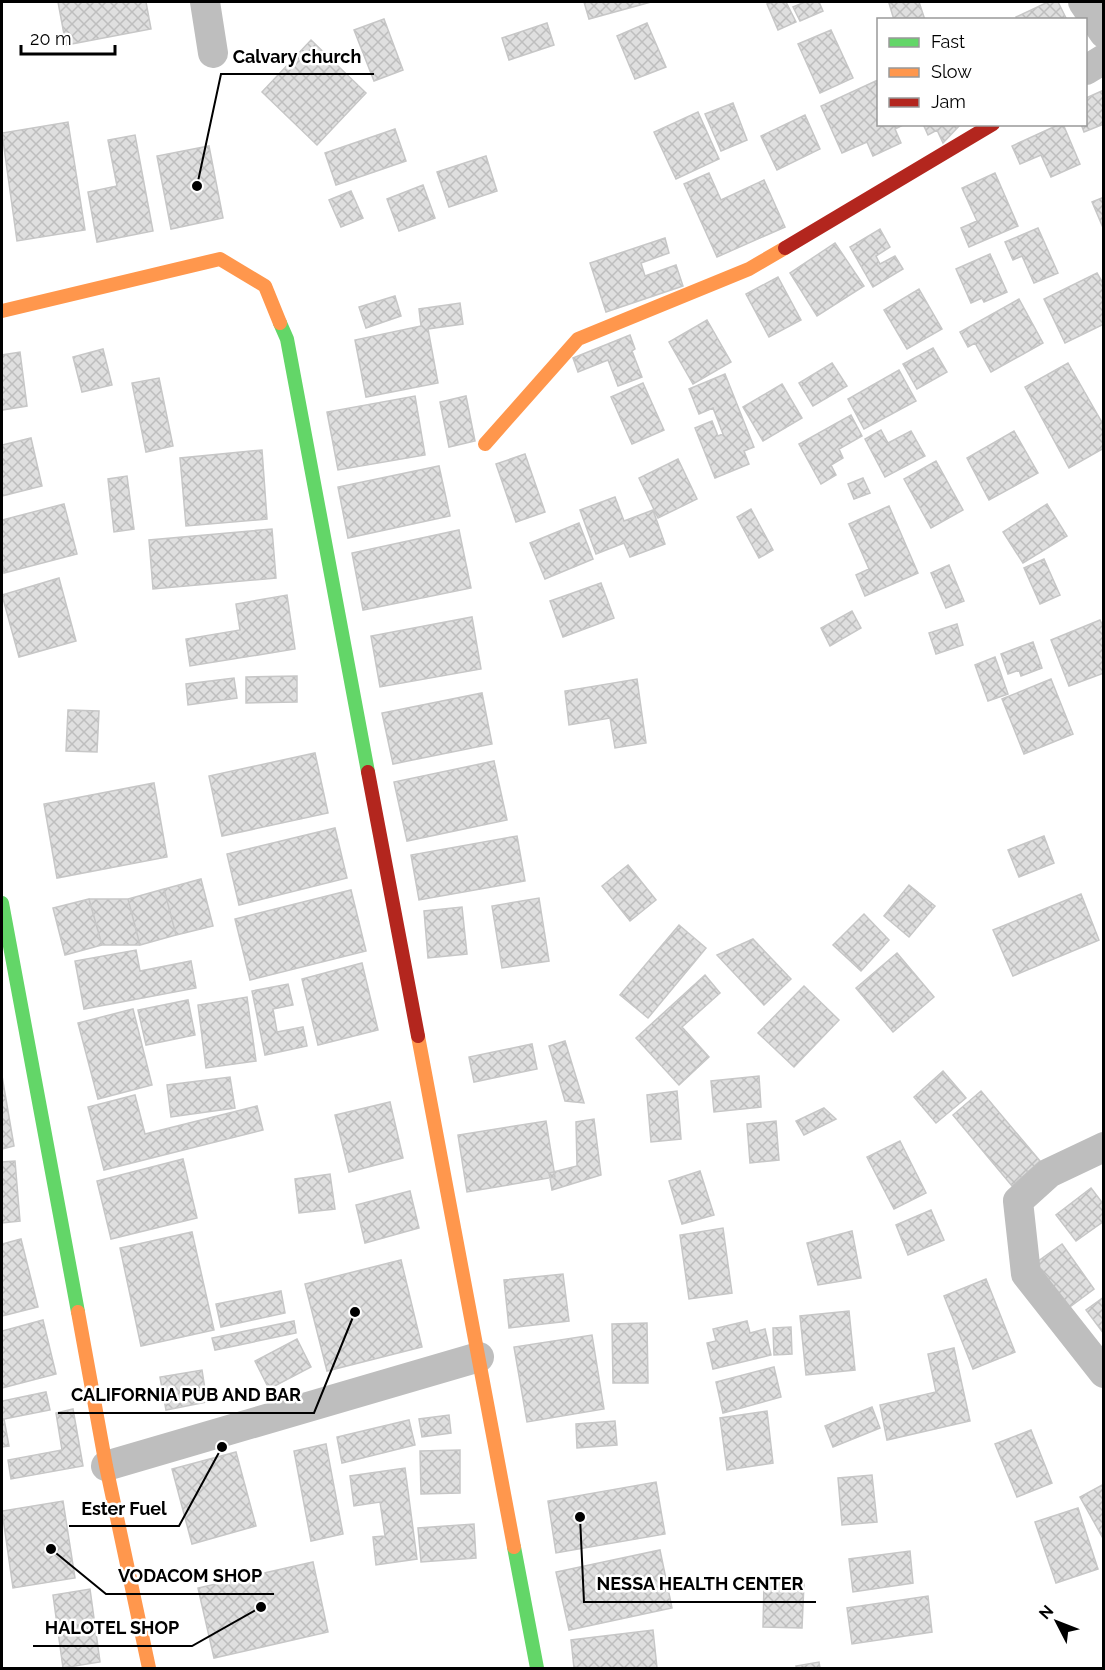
<svg xmlns="http://www.w3.org/2000/svg" width="1105" height="1670" font-family="Raleway,sans-serif">
  <style>
    .building { fill: url(#building-cross-hatch); stroke: #c7c7c7; stroke-width: 1.5 }
    .lines { fill: none; stroke-linecap: round; stroke-linejoin: round }
    .street { stroke: #bebebe; stroke-width: 30 }
    .fast { stroke: #63d668; stroke-width: 14 }
    .slow { stroke: #ff974d; stroke-width: 14 }
    .jam { stroke: #b3261e; stroke-width: 14 }
    .leader { fill: none; stroke: #000; stroke-width: 2 }
    .callout-dot { fill: #000; stroke: #fff; stroke-width: 2 }
    .callout-label { font-size: 18px; text-anchor: middle; font-weight: bold; fill: #000; stroke: #fff; stroke-width: 5; stroke-linejoin: round; paint-order: stroke }
  </style>
  <defs>
    <pattern id="building-cross-hatch" width="8" height="8" patternUnits="userSpaceOnUse" patternTransform="scale(1.5)"><rect width="8" height="8" fill="#dfdfdf"/><path d="M0 0l8 8M0 8l8-8" fill="none" stroke="#bebebe"/></pattern>
  </defs>
  <rect width="100%" height="100%" fill="#fff"/>
  <path class="building" d="M58 2H146L151 29 66 45Z
    M584 2H651L589 19Z
    M773 2H786L796 22 778 30 767 4Z
    M805 2H819L823 11 800 21 793 7Z
    M894 2H919L925 20H894L889 3Z
    M1048 2H1058L1067 20H1017L1016 17Z
    M384 19 403 70 374 81 354 30Z
    M547 23 554 45 509 60 502 38Z
    M647 23 666 67 635 79 617 36Z
    M831 30 853 78 820 93 798 44Z
    M311 40 366 93 317 145 262 92Z
    M878 80V124H905L895 129 901 143 873 156 867 142 842 153 821 106Z
    M1104 90V124L1084 132 1081 124H1086V98Z
    M733 103 747 140 721 151 705 114Z
    M698 112 719 159 676 179 654 132Z
    M805 115 820 149 777 170 761 136Z
    M68 122 85 230 17 241 2 133Z
    M923 124H961L943 143 937 130 928 135Z
    M1060 124H1063L1080 164 1051 177 1041 155 1020 164 1012 146Z
    M395 129 406 161 336 185 325 153Z
    M135 135 153 231 97 242 88 192 117 186 108 140Z
    M209 146 223 218 171 229 157 156Z
    M486 156 497 191 449 207 437 172Z
    M709 173 721 200 764 180 785 227 717 257 684 184Z
    M995 173 1018 226 969 247 961 228 977 221 962 188Z
    M423 185 435 218 399 231 387 199Z
    M351 191 363 218 341 227 329 200Z
    M1104 197V230L1092 202Z
    M1038 228 1058 273 1034 283 1022 256 1013 260 1005 242Z
    M880 229 890 247 876 256 880 264 895 256 903 269 873 287 850 247Z
    M665 238 669 253 641 263 645 276 676 265 683 286 606 312 590 263Z
    M835 243 864 286 817 316 790 273Z
    M990 254 1007 292 984 302 982 298 971 303 956 269Z
    M1097 273 1104 285V324L1065 343 1044 299Z
    M778 277 801 320 769 337 746 294Z
    M919 289 942 329 907 349 884 310Z
    M395 296 401 316 366 328 359 307Z
    M1019 299 1043 343 991 372 975 343 968 347 960 332Z
    M460 303 463 324 428 329 438 383 366 397 355 340 421 326 419 309Z
    M707 320 731 362 693 384 669 342Z
    M630 335 635 349 632 351 642 377 618 386 608 360 578 372 573 358Z
    M933 348 947 372 917 389 903 364Z
    M103 349 112 385 82 392 73 357Z
    M20 352 27 406 2 410V355Z
    M832 363 847 386 813 406 799 383Z
    M1068 363 1104 426V448L1069 468 1025 387Z
    M899 370 916 401 864 429 848 399Z
    M725 374 754 447 744 451 749 464 715 478 695 428 712 421 718 436 723 434 713 408 699 414 689 389Z
    M159 378 173 446 146 452 132 383Z
    M643 383 664 430 632 444 611 397Z
    M782 384 802 418 763 441 743 407Z
    M415 396 425 455 338 470 327 412Z
    M466 396 475 441 449 447 440 402Z
    M851 415 862 436 839 449 843 458 831 465 836 475 821 484 799 444Z
    M881 430 888 443 911 431 925 456 885 477 865 439Z
    M1014 431 1038 473 989 500 967 458Z
    M31 438 42 486 2 496V445Z
    M262 450 267 519 186 526 180 458Z
    M525 454 545 512 516 522 496 464Z
    M678 459 697 499 658 518 639 478Z
    M936 461 963 510 931 528 904 479Z
    M439 466 450 516 348 538 338 487Z
    M127 476 134 529 114 532 108 479Z
    M863 478 870 493 854 499 848 484Z
    M615 497 624 521 653 510 665 544 630 557 624 543 596 554 580 510Z
    M64 504 77 554 4 573 2 561V520Z
    M1047 504 1067 536 1023 563 1003 532Z
    M889 506 918 573 865 596 856 575 869 569 849 524Z
    M751 509 773 550 759 558 737 517Z
    M579 523 593 559 545 579 530 543Z
    M272 529 276 578 153 589 149 540Z
    M459 530 471 588 363 610 352 553Z
    M1044 559 1060 595 1040 604 1024 568Z
    M949 565 964 601 946 608 931 573Z
    M59 578 76 641 19 657 2 595Z
    M601 583 614 618 563 637 550 601Z
    M287 595 295 649 190 666 186 639 240 630 236 604Z
    M852 611 861 628 830 646 821 628Z
    M472 617 481 669 380 687 371 636Z
    M1100 620 1104 628V673L1069 686 1051 640Z
    M957 624 963 645 936 654 929 633Z
    M1033 642 1042 668 1021 676 1019 670 1008 674 1001 654Z
    M995 657 1008 694 988 701 975 665Z
    M297 676V702L246 703V677Z
    M234 678 237 698 188 705 186 684Z
    M637 679 646 743 615 748 610 718 569 725 565 691Z
    M1051 679 1073 734 1024 754 1002 699Z
    M482 693 492 744 393 764 382 713Z
    M68 710 99 711 97 752 66 751Z
    M315 753 328 813 222 836 209 776Z
    M494 761 507 820 407 841 394 782Z
    M154 783 167 857 57 878 44 804Z
    M335 828 347 878 239 905 227 854Z
    M517 836 525 881 419 900 411 855Z
    M1044 836 1054 863 1019 877 1008 850Z
    M628 865 656 900 630 921 602 886Z
    M201 879 213 926 176 935 164 889Z
    M909 885 935 906 909 937 884 916Z
    M164 889 176 935 140 945 128 899Z
    M351 890 366 951 250 980 235 919Z
    M1081 894 1099 940 1013 976 993 930Z
    M539 898 549 961 502 968 492 906Z
    M89 899 102 945 65 955 53 908Z
    M89 899H128L140 945H102Z
    M462 907 467 954 428 958 424 911Z
    M864 914 889 940 861 971 833 945Z
    M679 925 706 948 648 1018 620 995Z
    M753 939 791 979 764 1005 717 955Z
    M136 950 140 971 191 961 196 988 84 1009 75 961Z
    M897 953 934 997 893 1032 856 988Z
    M362 963 378 1030 318 1045 302 979Z
    M705 975 720 993 682 1027 709 1057 679 1085 636 1038Z
    M288 984 293 1005 273 1009 277 1032 303 1027 307 1046 265 1055 252 991Z
    M804 986 839 1020 794 1067 758 1033Z
    M247 997 256 1061 206 1068 198 1005Z
    M188 1000 195 1035 146 1045 138 1010Z
    M133 1009 152 1085 98 1099 78 1023Z
    M565 1041 584 1103 565 1101 549 1046Z
    M532 1044 537 1069 474 1082 469 1057Z
    M943 1071 966 1098 936 1123 914 1097Z
    M2 1076 14 1146 2 1149Z
    M759 1076 761 1107 714 1112 711 1081Z
    M230 1077 235 1108 171 1117 167 1085Z
    M677 1091 681 1139 651 1142 647 1095Z
    M981 1091 1040 1161 1012 1186 953 1115Z
    M135 1095 145 1134 257 1106 263 1130 104 1170 88 1107Z
    M390 1102 403 1158 349 1172 335 1115Z
    M824 1108 836 1119 804 1135 796 1121Z
    M594 1119 601 1175 552 1190 549 1173 577 1166 576 1122Z
    M546 1121 555 1177 467 1192 458 1135Z
    M776 1121 779 1160 750 1163 747 1124Z
    M900 1141 926 1193 894 1209 867 1157Z
    M183 1159 197 1218 111 1239 97 1181Z
    M15 1161 20 1221 2 1223V1162Z
    M700 1171 714 1215 682 1224 669 1181Z
    M330 1174 335 1209 299 1213 295 1179Z
    M1091 1188 1104 1205V1221L1076 1241 1056 1215Z
    M410 1191 419 1228 365 1243 356 1205Z
    M931 1210 944 1240 908 1255 896 1225Z
    M723 1228 732 1293 689 1299 680 1235Z
    M852 1231 861 1278 818 1285 807 1243Z
    M192 1232 214 1330 141 1346 120 1248Z
    M21 1239 38 1307 2 1316V1244Z
    M1062 1244 1094 1289 1063 1312 1030 1267Z
    M401 1260 422 1347 327 1371 305 1284Z
    M563 1274 569 1321 509 1328 504 1280Z
    M986 1279 1015 1352 973 1369 944 1296Z
    M281 1291 285 1313 221 1327 216 1304Z
    M1104 1297V1334L1086 1310Z
    M849 1311 855 1370 806 1375 800 1316Z
    M43 1320 56 1374 2 1388V1331Z
    M294 1321 296 1333 215 1350 212 1338Z
    M747 1321 750 1333 765 1329 771 1355 713 1369 707 1343 716 1341 713 1329Z
    M647 1323 648 1383H613L612 1324Z
    M791 1327 792 1354 774 1355 773 1328Z
    M592 1335 604 1409 527 1422 514 1347Z
    M297 1339 311 1367 269 1389 255 1361Z
    M954 1348 970 1421 887 1440 880 1405 936 1392 928 1354Z
    M774 1367 781 1397 723 1413 716 1382Z
    M202 1370 207 1402 166 1410 160 1377Z
    M46 1392 50 1410 4 1419 9 1446 2 1447V1401Z
    M872 1407 880 1428 833 1447 825 1426Z
    M73 1409 83 1466 11 1479 8 1460 62 1450 56 1413Z
    M767 1411 773 1463 727 1470 720 1418Z
    M449 1415 451 1433 422 1437 419 1419Z
    M409 1420 415 1445 342 1463 337 1437Z
    M615 1421 617 1445 577 1448 576 1424Z
    M1031 1430 1052 1483 1017 1497 995 1444Z
    M326 1444 343 1534 311 1541 294 1451Z
    M460 1450V1493L421 1494 420 1451Z
    M236 1452 256 1526 192 1544 172 1469Z
    M405 1468 417 1559 376 1565 373 1537 385 1536 380 1502 354 1506 350 1476Z
    M872 1475 877 1522 842 1525 838 1478Z
    M656 1482 665 1534 556 1553 548 1501Z
    M1104 1484V1540L1080 1497Z
    M63 1501 75 1578 13 1588 2 1511Z
    M1078 1508 1098 1569 1056 1583 1035 1522Z
    M474 1524 476 1558 421 1562 418 1528Z
    M660 1550 672 1608 569 1630 556 1572Z
    M910 1551 913 1583 853 1592 849 1559Z
    M313 1562 328 1632 214 1658 198 1588Z
    M764 1583H804L802 1628 763 1627Z
    M90 1589 100 1662 63 1668 53 1595Z
    M928 1596 932 1632 852 1644 847 1608Z
    M653 1630 657 1668H574L571 1640Z
    M819 1662 820 1668H797L796 1666Z"/>
  <g class="lines">
    <path class="street" d="M205 2 213 53
      M1083 2 1104 33
      M1086 70 1104 59
      M1104 1147 1049 1173 1018 1201 1026 1274 1104 1373
      M106 1466 479 1357"/>
    <path class="fast" d="M280 323 287 339 368 772
      M2 903 78 1312
      M514 1547 537 1668"/>
    <path class="slow" d="M2 311 220 259 265 286 280 323
      M485 444 578 339 749 269 785 248
      M418 1036 514 1547
      M78 1312 106 1466 149 1668"/>
    <path class="jam" d="M785 248 993 124
      M368 772 418 1036"/>
  </g>
  <path class="leader" d="M197 186L221 74H374M355 1312L314 1413H58M222 1447L179 1526H69M51 1549L106 1594H274M580 1517L584 1602H816M261 1607L192 1646H33"/>
  <g class="callout-dot">
    <circle cx="197" cy="186" r="6"/>
    <circle cx="355" cy="1312" r="6"/>
    <circle cx="222" cy="1447" r="6"/>
    <circle cx="51" cy="1549" r="6"/>
    <circle cx="580" cy="1517" r="6"/>
    <circle cx="261" cy="1607" r="6"/>
  </g>
  <g class="callout-label">
    <text x="297" y="63">Calvary church</text>
    <text x="186" y="1401">CALIFORNIA PUB AND BAR</text>
    <text x="124" y="1515">Ester Fuel</text>
    <text x="190" y="1582">VODACOM SHOP</text>
    <text x="700" y="1590">NESSA HEALTH CENTER</text>
    <text x="112" y="1634">HALOTEL SHOP</text>
  </g>
  <rect width="1105" height="1670" fill="none" stroke="#000000" stroke-width="6"/>
  <rect x="877" y="18" width="210" height="108" fill="#ffffff" stroke="#999999" stroke-width="1.5"/>
  <rect x="889" y="38" width="30" height="9" fill="#63d668" stroke="#999999" stroke-width="1.5"/>
  <text x="931" y="48" font-size="18" fill="#000000">Fast</text>
  <rect x="889" y="68" width="30" height="9" fill="#ff974d" stroke="#999999" stroke-width="1.5"/>
  <text x="931" y="78" font-size="18" fill="#000000">Slow</text>
  <rect x="889" y="98" width="30" height="9" fill="#b3261e" stroke="#999999" stroke-width="1.5"/>
  <text x="931" y="108" font-size="18" fill="#000000">Jam</text>
  <g transform="translate(1057 1622) rotate(312)" stroke="#ffffff" stroke-width="4.5" paint-order="stroke">
  <path d="M0-4.5L10 22L0 15L-10 22Z" fill="#000000"/>
  <text y="-9" font-size="16" font-weight="bold" text-anchor="middle" fill="#000000">N</text>
  </g>
  <path d="M21 45v9h94v-9" fill="none" stroke="#000000" stroke-width="3"/>
  <text x="30" y="45" font-size="18" fill="#000000" stroke="#ffffff" stroke-width="4.5" paint-order="stroke">20 m</text>
</svg>
